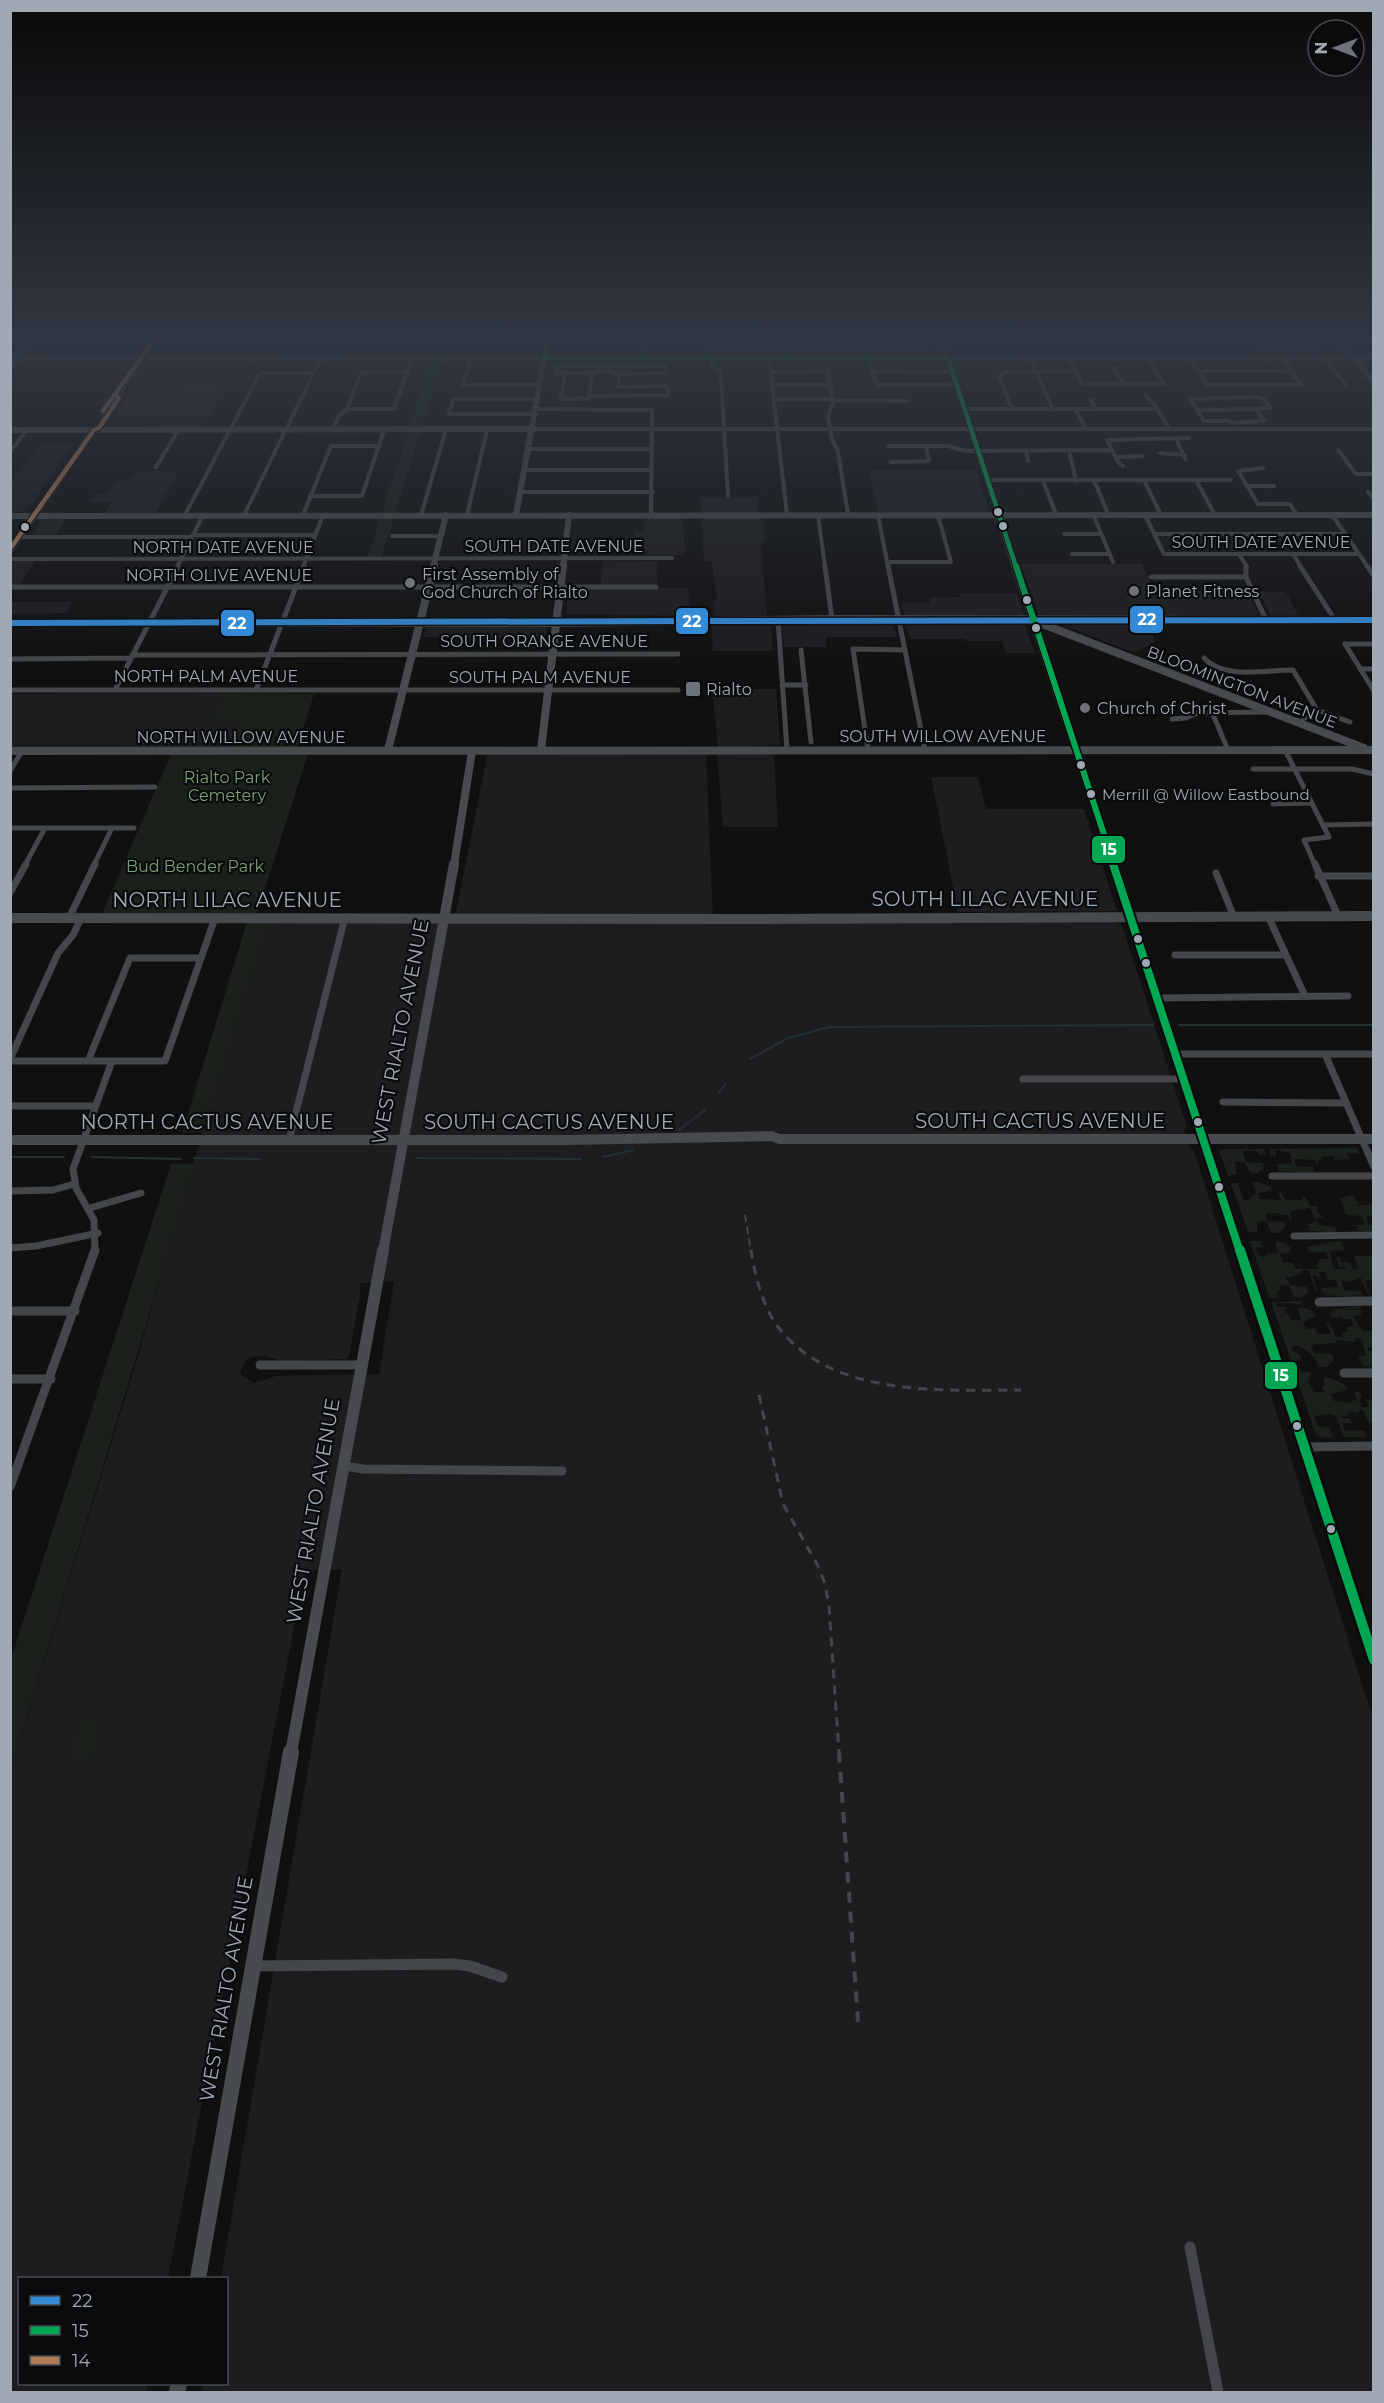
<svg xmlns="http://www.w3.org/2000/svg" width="1384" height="2403" font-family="Montserrat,sans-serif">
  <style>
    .built { fill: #1d1d1f; fill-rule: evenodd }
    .green { fill: #1a201a }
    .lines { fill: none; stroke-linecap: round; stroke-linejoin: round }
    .stream { stroke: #253033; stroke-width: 2 }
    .street-far4 { stroke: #444749; stroke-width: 4 }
    .street-far3 { stroke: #444749; stroke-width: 5 }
    .street-far2 { stroke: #444749; stroke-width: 7 }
    .street-far1 { stroke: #444749; stroke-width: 9 }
    .street { stroke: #444749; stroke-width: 11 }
    .secondary-far4 { stroke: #484b4d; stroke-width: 6 }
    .secondary-far3 { stroke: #484b4d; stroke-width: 8 }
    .secondary-far2 { stroke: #484b4d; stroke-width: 10 }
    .secondary-far1 { stroke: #484b4d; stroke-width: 12 }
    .secondary { stroke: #484b4d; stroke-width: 16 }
    .primary-far1 { stroke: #46484b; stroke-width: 7 }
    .primary { stroke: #46484b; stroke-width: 8 }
    .rail-far2 { stroke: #45464a; stroke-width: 2; stroke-dasharray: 7 5; stroke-linecap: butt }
    .rail-far1 { stroke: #45464a; stroke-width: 3; stroke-dasharray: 9 7; stroke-linecap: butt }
    .rail { stroke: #45464a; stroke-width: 4; stroke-dasharray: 11 9; stroke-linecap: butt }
    .bus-1-casing { stroke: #0a0b0c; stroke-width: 9 }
    .bus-2-far3-casing { stroke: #0a0b0c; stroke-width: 7 }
    .bus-2-far2-casing { stroke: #0a0b0c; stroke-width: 9 }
    .bus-2-far1-casing { stroke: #0a0b0c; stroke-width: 12 }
    .bus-2-casing { stroke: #0a0b0c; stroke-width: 15 }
    .bus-3-casing { stroke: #0a0b0c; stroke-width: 7 }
    .bus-1 { stroke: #338bd7; stroke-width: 6 }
    .bus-2-far3 { stroke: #00a651; stroke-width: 4.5 }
    .bus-2-far2 { stroke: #00a651; stroke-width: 6 }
    .bus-2-far1 { stroke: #00a651; stroke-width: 8 }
    .bus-2 { stroke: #00a651; stroke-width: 10 }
    .bus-3 { stroke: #b07c57; stroke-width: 4.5 }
    .bus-dot { fill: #9fa9b3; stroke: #0a0b0c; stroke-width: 2 }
    .poi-dot { fill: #6d737a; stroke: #0a0b0c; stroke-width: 2 }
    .labels { text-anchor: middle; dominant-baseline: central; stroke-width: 4.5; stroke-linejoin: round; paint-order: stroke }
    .far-bus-label { font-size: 15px; fill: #9fa9b3; stroke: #0a0b0c; text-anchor: start }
    .far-street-label { font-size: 16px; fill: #9fa9b3; stroke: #0a0b0c }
    .far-poi-label { font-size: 16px; fill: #9fa9b3; stroke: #0a0b0c; text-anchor: start }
    .far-park-label { font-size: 16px; fill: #7b9f75; stroke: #0a0b0c }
    .street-label { font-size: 20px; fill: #9fa9b3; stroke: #0a0b0c }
    .line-badge { stroke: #0a0b0c; stroke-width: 2 }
    .badge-label { font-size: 16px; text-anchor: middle; font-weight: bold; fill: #fff }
  </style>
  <rect width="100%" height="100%" fill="#101010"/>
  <path class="built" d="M59 336H147L134 356H43Z
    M293 336H352L344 356H281Z
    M948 336H1236L1250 356 955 355Z
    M1340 336H1373V356L1356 355Z
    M185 381H229L204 427 108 426 134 387 181 388Z
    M39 444H72L31 505H27L22 512H11V482Z
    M869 470H976L990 513H878Z
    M137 471H179L156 513 105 514 111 502H90L96 493H108L115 481 130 480Z
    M700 497H757V513H701Z
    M67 518 56 535H33L42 519Z
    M645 518H683L685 555H633L634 532H644Z
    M701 518H763L765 542H761L767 616H715L713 601 717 600 712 561H704Z
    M13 561H35L19 585H11V566Z
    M603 561H658L657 585H601Z
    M1021 564H1142L1154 591H1246L1259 615 1042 616 1039 615Z
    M656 588H688L691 616 566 614 569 590Z
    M1258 592H1286L1298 615H1271Z
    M959 593H1017L1024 615 905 616 902 603H930L929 597H960Z
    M11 602H73L66 613 11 614Z
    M1064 623 1148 624 1155 642 1135 653 1062 625Z
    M711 624 771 625 773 651H713Z
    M785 624H893L897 637H826V647H784L782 625Z
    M1024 624 1035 653H1006L1002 641H966L964 639H910L906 625Z
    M426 627H547L545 638H475L424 637Z
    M712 689H776L780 745 718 747Z
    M221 693 209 722H241L231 747H11L10 694Z
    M499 753 706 754 713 921H1114L1122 925 1187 1127 1184 1130 1189 1148 1194 1151 1373 1719V2392H202L203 2384H226V2278H221L342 1569 305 1571 168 2278H20V2384H148L147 2392H11V1769L135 1366 203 1130 270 922H454L487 756ZM394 1282 379 1374 276 1376 254 1383 240 1374 244 1363 251 1357 265 1356 281 1361 347 1359 349 1355 361 1291 359 1290 360 1283Z
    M717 754H774L778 827H723Z
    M931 777H978L986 809H1084L1117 911 958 912Z"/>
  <path class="green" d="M439 336H450L382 556H368Z
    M221 693 314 694 297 747H231L241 722H208Z
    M171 754H308L257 913 102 914Z
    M247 922H270L203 1132 182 1133Z
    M1356 1148 1360 1154 1347 1153 1350 1159 1335 1160 1334 1156 1321 1157V1160H1317L1319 1164H1317L1315 1160 1294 1159 1296 1166 1313 1167 1314 1173 1279 1171 1276 1164 1292 1163 1290 1153 1276 1150V1157L1270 1156 1269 1149Z
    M1222 1149H1264L1266 1155H1259L1258 1151H1243L1246 1162 1263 1163 1264 1168 1257 1173H1251L1244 1162H1234L1237 1174 1228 1176 1219 1150Z
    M171 1164H195L11 1769V1659Z
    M1252 1182H1259L1271 1187 1272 1191 1257 1193 1260 1199 1281 1200 1278 1193H1282L1285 1200H1302L1301 1197H1306L1310 1206H1318L1317 1212 1323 1217 1316 1219 1319 1225 1335 1227 1337 1233 1303 1230 1302 1229 1310 1230 1308 1224 1316 1222 1310 1208 1291 1211 1290 1213 1292 1220H1289L1288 1215H1281L1280 1213 1266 1214 1267 1221 1285 1222V1227L1278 1233H1272L1266 1221 1257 1222V1232H1248L1231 1183H1238L1243 1199 1247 1201 1256 1193Z
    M1346 1196H1354L1358 1204 1354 1206 1373 1204V1211L1371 1212 1372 1216 1366 1217 1369 1225 1373 1226V1231H1359L1357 1225H1365L1361 1216 1346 1215 1340 1197 1345 1198Z
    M1250 1241H1263L1261 1242 1263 1247 1256 1248 1258 1255 1263 1257 1268 1253H1278L1275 1242H1282L1291 1247 1289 1253 1280 1254 1283 1263H1292L1296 1269H1318L1316 1265 1320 1259H1329L1326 1252H1309L1306 1247 1330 1243 1305 1245 1341 1241 1345 1250 1329 1251 1334 1269H1345L1344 1266 1340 1268 1336 1257H1340L1343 1266V1262H1350L1353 1269H1358L1354 1256H1373V1279L1365 1281 1370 1295H1368L1361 1278 1350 1282 1341 1280 1344 1290 1361 1291 1363 1295 1346 1296H1363V1298L1325 1295 1323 1293 1338 1295 1322 1292V1288L1338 1287 1336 1280H1327L1325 1272H1319L1321 1279 1314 1275 1312 1278H1314L1317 1291 1315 1290 1309 1271 1302 1270V1274L1286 1278 1290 1285 1307 1287 1308 1292 1302 1297H1294L1289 1286 1279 1285 1280 1291H1277L1279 1298H1269Z
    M1301 1301 1302 1304 1276 1303 1277 1307H1286L1284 1309 1285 1313H1288L1291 1320H1301L1298 1308C1305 1307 1314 1310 1317 1316L1303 1322 1306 1329 1315 1328 1318 1334H1331L1326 1322H1329L1336 1337H1343L1342 1332H1348L1346 1327 1354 1326 1351 1319H1343L1339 1313 1341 1318 1332 1317 1330 1313 1337 1311 1329 1310 1359 1306 1361 1308 1337 1311 1361 1309V1315L1353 1316 1362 1331H1373V1347L1368 1348 1369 1351H1373V1365H1366L1373 1368 1352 1363 1363 1365 1358 1357 1366 1355 1361 1338H1354L1356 1342 1336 1340V1343L1311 1345 1314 1353 1332 1354 1334 1361 1326 1367H1319C1316 1358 1308 1351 1298 1345L1291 1347 1293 1351 1300 1355 1301 1360 1296 1361 1301 1372H1311V1374H1309L1310 1379 1307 1380 1314 1392H1324L1322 1386 1325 1385 1323 1378H1330L1346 1385 1347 1390 1331 1394 1334 1401 1351 1403V1401L1357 1400 1354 1392 1360 1391 1362 1398 1359 1399 1362 1407H1369L1366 1400H1373V1422L1370 1423 1372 1429 1363 1410H1359V1413L1349 1412 1345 1417 1341 1414 1342 1418 1350 1419 1352 1423H1342L1345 1430 1364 1431 1366 1437H1344L1336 1416 1330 1414 1314 1416 1318 1426 1330 1428 1333 1437 1320 1438 1316 1435 1271 1302Z
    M78 1722H102L92 1759 68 1758Z"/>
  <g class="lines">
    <path class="stream" d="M1179 1025H1374
      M750 1059 788 1038 829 1027 1153 1025
      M719 1093 725 1084
      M679 1130 705 1110
      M10 1157H64
      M92 1157 180 1159
      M603 1157 633 1150
      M194 1158 260 1159
      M416 1158 581 1159"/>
    <path class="street-far4" d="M710 336 712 366 720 371 721 376 728 496
      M787 336 789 358
      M1252 336 1264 352
      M1270 340H1313
      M547 341H647
      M10 345H30
      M711 345H842L867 349H927
      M1262 350 1321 351
      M868 352 876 385H957
      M1030 357 1053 410
      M1069 357 1082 384H1164
      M471 358 463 385H541
      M647 358 648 336
      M769 358 787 515
      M1148 358 1164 384
      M1190 358 1207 385H1302
      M1282 358 1302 385
      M1324 358 1346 385
      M1113 367 1124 384
      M10 368 37 336
      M872 371 953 372
      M1199 371H1292
      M771 372 828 371 833 403 828 416 832 439 838 451 848 515
      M565 373 561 399 589 398 592 373 606 370 619 374 618 387 667 386 668 395 590 396
      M592 373H556V366H666V373L619 374
      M772 385H830
      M1145 395 1155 405 1169 429
      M773 399H832
      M832 400 907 401
      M1091 400 1096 410
      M347 409H394L412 358
      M536 409 652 410 651 515
      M965 409H1158
      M1012 409 999 376 1005 372 1075 371
      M1076 410 1086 429
      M1197 410 1256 409
      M536 414H449L453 399H538
      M1230 421H1204L1190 399 1258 397 1264 399 1270 408 1256 409 1264 421 1231 423
      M533 429H1374
      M333 430 338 417 347 409 361 373 406 372
      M1176 438 1185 459
      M888 446H948L966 451 1111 450
      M529 449H651
      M1026 450 1028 461
      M1069 450 1076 481
      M1338 450 1356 474H1374
      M10 452 27 430
      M1160 453 1185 455
      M1115 457 1143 456
      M891 462 929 461 926 446
      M1123 466 1118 462 1107 440 1189 438
      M156 467 179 429
      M1263 468 1238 471 1258 504H1290L1297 515
      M525 470H651
      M988 480H1231
      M1094 480 1108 514
      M1144 480 1161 515
      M1196 480 1215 515
      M1043 481 1056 514
      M1247 486H1274
      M522 492H653
      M1368 492 1374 498
      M310 496H362L384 430
      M1093 514 1113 562
      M185 515 260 373H312
      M244 515 321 358
      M303 515 331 446H380
      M421 515 446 430
      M467 515 487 430
      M818 515 825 567
      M878 515 888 567
      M1145 515 1164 554H1359
      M1332 515 1368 567
      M1064 534H1101
      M1154 534H1346
      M194 535H316
      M392 536H441
      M19 537H192
      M1072 554H1109
      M1239 554 1247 567
      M1293 554 1301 567
      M10 559 672 558
      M888 562H951L938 515
      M177 567 203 515
      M303 567 323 515"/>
    <path class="street-far3" d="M825 566 832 619
      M888 566 925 750
      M1246 566V577L1266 620
      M1300 566 1335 620
      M1367 566 1374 576
      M1151 577H1246
      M10 587H656
      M778 619 787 750
      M1345 644 1374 691
      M1345 644H1374
      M801 650 811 742
      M132 655 678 654
      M1204 658C1224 680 1266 670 1293 670L1317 710 1350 722
      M10 659 130 658
      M1361 669H1374
      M782 685H806
      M10 690H678
      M115 690 178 566
      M256 690 304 566
      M1212 712 1228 750
      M1172 719 1186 718 1198 713 1268 712
      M1303 719 1317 710
      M868 750 853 649 905 650
      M1285 750 1329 837 1304 840 1315 865
      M1253 769H1352L1374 774
      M10 771 22 751
      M10 788 155 787
      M1273 804 1310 803
      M1324 825 1374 824
      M10 828H134
      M25 865 45 828
      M94 865 112 828"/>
    <path class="street-far2" d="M1315 864 1338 916
      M1216 873 1234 917
      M1318 876H1374
      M10 893 26 864
      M1268 916 1305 996
      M69 918 95 864
      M1175 955H1286
      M1157 998 1348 996
      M1175 1054H1374
      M1325 1054 1374 1167
      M10 1059 58 953 73 935 81 918
      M10 1061H165L215 918
      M88 1061 130 958H201
      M1023 1079H1183
      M1223 1102 1345 1103
      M10 1106H94
      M289 1140 345 917
      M1272 1176H1374
      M10 1191 53 1190 74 1184
      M90 1208 141 1193
      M1294 1236 1374 1235
      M10 1248 36 1246 98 1233
      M95 1252 94 1220 76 1188 73 1169 112 1061"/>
    <path class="street-far1" d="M1319 1302 1374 1301
      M10 1311H75
      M260 1365H361
      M1344 1373H1374
      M10 1379H51
      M1303 1447 1374 1446
      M345 1466 363 1469 562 1471
      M10 1487 95 1250"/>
    <path class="street" d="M254 1966 454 1964 470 1966 502 1977
      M1190 2247 1218 2392"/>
    <path class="secondary-far4" d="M941 336 1015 567
      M1335 336 1374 382
      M10 358H1374
      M10 430 533 429
      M516 515 548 336
      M10 516 1374 515
      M433 567 446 515
      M563 567 569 515"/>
    <path class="secondary-far3" d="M1015 566 1114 865
      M1032 620 1364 748
      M388 750 434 566
      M541 750 563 566
      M10 751 1374 750
      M454 865 472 751"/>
    <path class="secondary-far2" d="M1114 864 1240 1252
      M10 918 738 919 1374 916
      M10 1140H568L772 1136 779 1139H1374
      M383 1252 454 864"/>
    <path class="secondary-far1" d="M1240 1250 1374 1662
      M291 1753 383 1250"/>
    <path class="secondary" d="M198 2278 291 1752
      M177 2392 179 2384"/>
    <path class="primary-far1" d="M110 400 116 396 157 336
      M10 550 94 430 99 428 119 398 116 396"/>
    <path class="primary" d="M10 623H555L832 619 1374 620"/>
    <path class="rail-far2" d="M745 1215 751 1252"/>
    <path class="rail-far1" d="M751 1250C755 1276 762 1305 778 1327 833 1398 941 1390 1021 1390
      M759 1395 783 1504 818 1566 825 1584 829 1606 839 1753"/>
    <path class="rail" d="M839 1752 858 2022"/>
    <g class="bus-1-casing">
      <path id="bus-1" d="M10 623C465 623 919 619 1374 620"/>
    </g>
    <g class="bus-2-far3-casing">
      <path id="bus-2-far3" d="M548 336 544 358H948L1016 567"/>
    </g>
    <g class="bus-2-far2-casing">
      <path id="bus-2-far2" d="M1016 566 1114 865"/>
    </g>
    <g class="bus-2-far1-casing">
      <path id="bus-2-far1" d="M1113 864 1240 1252"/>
    </g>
    <g class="bus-2-casing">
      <path id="bus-2" d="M1240 1250 1374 1660"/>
    </g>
    <g class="bus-3-casing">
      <path id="bus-3" d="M103 411 157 336
        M10 549 94 430 99 428 119 398 116 396"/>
    </g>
    <use href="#bus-1" class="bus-1"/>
    <use href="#bus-2-far3" class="bus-2-far3"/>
    <use href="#bus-2-far2" class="bus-2-far2"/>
    <use href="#bus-2-far1" class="bus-2-far1"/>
    <use href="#bus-2" class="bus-2"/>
    <use href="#bus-3" class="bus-3"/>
  </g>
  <linearGradient id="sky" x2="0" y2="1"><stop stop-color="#090909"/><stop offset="0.5" stop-color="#313742"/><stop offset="1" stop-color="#313742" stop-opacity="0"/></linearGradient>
  <rect width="1384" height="673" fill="url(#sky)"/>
  <g class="bus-dot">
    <circle cx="998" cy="512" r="5"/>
    <circle cx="1003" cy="526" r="5"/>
    <circle cx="25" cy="527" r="5"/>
    <circle cx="1027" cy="600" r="5"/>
    <circle cx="1036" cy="628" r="5"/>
    <circle cx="1081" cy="765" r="5"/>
    <circle cx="1091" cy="794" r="5"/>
    <circle cx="1138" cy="939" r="5"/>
    <circle cx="1146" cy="963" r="5"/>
    <circle cx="1198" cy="1122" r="5"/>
    <circle cx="1219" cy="1187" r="5"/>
    <circle cx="1297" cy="1426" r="5"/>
    <circle cx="1331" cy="1529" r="5"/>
  </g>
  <g class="poi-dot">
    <circle cx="410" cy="583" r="6"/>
    <circle cx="1134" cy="591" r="6"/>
    <rect x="685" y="681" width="16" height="16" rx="3"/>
    <circle cx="1085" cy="708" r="6"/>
  </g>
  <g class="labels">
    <g class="far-bus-label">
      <text x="1102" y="794">Merrill @ Willow Eastbound</text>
    </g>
    <g class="far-street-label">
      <text x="1261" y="542">SOUTH DATE AVENUE</text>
      <text x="554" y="546">SOUTH DATE AVENUE</text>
      <text x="223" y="547">NORTH DATE AVENUE</text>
      <text x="219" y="575">NORTH OLIVE AVENUE</text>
      <text x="544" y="641">SOUTH ORANGE AVENUE</text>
      <text x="206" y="676">NORTH PALM AVENUE</text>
      <text x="540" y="677">SOUTH PALM AVENUE</text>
      <text transform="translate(1242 687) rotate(21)">BLOOMINGTON AVENUE</text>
      <text x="943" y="736">SOUTH WILLOW AVENUE</text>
      <text x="241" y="737">NORTH WILLOW AVENUE</text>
    </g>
    <g class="far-poi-label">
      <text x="422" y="574">First Assembly of<tspan x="422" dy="18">God Church of Rialto</tspan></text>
      <text x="1146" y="591">Planet Fitness</text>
      <text x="706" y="689">Rialto</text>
      <text x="1097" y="708">Church of Christ</text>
    </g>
    <g class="far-park-label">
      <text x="227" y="777">Rialto Park<tspan x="227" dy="18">Cemetery</tspan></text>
      <text x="195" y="866">Bud Bender Park</text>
    </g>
    <g class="street-label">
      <text x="985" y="899">SOUTH LILAC AVENUE</text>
      <text x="227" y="900">NORTH LILAC AVENUE</text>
      <text transform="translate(400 1032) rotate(-79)">WEST RIALTO AVENUE</text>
      <text x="1040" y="1121">SOUTH CACTUS AVENUE</text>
      <text x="207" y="1122">NORTH CACTUS AVENUE</text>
      <text x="549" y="1122">SOUTH CACTUS AVENUE</text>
      <text transform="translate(313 1511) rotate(-80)">WEST RIALTO AVENUE</text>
      <text transform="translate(226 1989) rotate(-80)">WEST RIALTO AVENUE</text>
    </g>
  </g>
  <g class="line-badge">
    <rect x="1129" y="605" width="35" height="29" rx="6" fill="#338bd7"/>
    <rect x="675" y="607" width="34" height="28" rx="6" fill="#338bd7"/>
    <rect x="220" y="609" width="35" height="28" rx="6" fill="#338bd7"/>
    <rect x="1091" y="835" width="35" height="29" rx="6" fill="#00a651"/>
    <rect x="1264" y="1361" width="34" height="29" rx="6" fill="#00a651"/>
  </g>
  <g class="badge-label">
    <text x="1147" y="625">22</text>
    <text x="692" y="627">22</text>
    <text x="237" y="629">22</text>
    <text x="1109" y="855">15</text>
    <text x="1281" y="1381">15</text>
  </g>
  <rect width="1384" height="2403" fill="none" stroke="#9fa9b3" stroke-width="24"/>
  <rect x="18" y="2277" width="210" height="108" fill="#0a0b0c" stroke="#464a4f" stroke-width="1.5"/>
  <rect x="30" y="2296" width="30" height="9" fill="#338bd7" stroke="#464a4f" stroke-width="1.5"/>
  <text x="72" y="2307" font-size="18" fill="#9fa9b3">22</text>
  <rect x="30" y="2326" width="30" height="9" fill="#00a651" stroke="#464a4f" stroke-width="1.5"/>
  <text x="72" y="2337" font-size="18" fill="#9fa9b3">15</text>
  <rect x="30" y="2356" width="30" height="9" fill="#b07c57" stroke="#464a4f" stroke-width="1.5"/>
  <text x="72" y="2367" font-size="18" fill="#9fa9b3">14</text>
  <g transform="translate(1336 48) rotate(270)"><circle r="28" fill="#0a0b0c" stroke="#464a4f" stroke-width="1.5"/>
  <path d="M0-4.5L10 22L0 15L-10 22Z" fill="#6d737a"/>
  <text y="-9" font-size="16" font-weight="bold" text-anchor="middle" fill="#9fa9b3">N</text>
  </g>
</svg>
